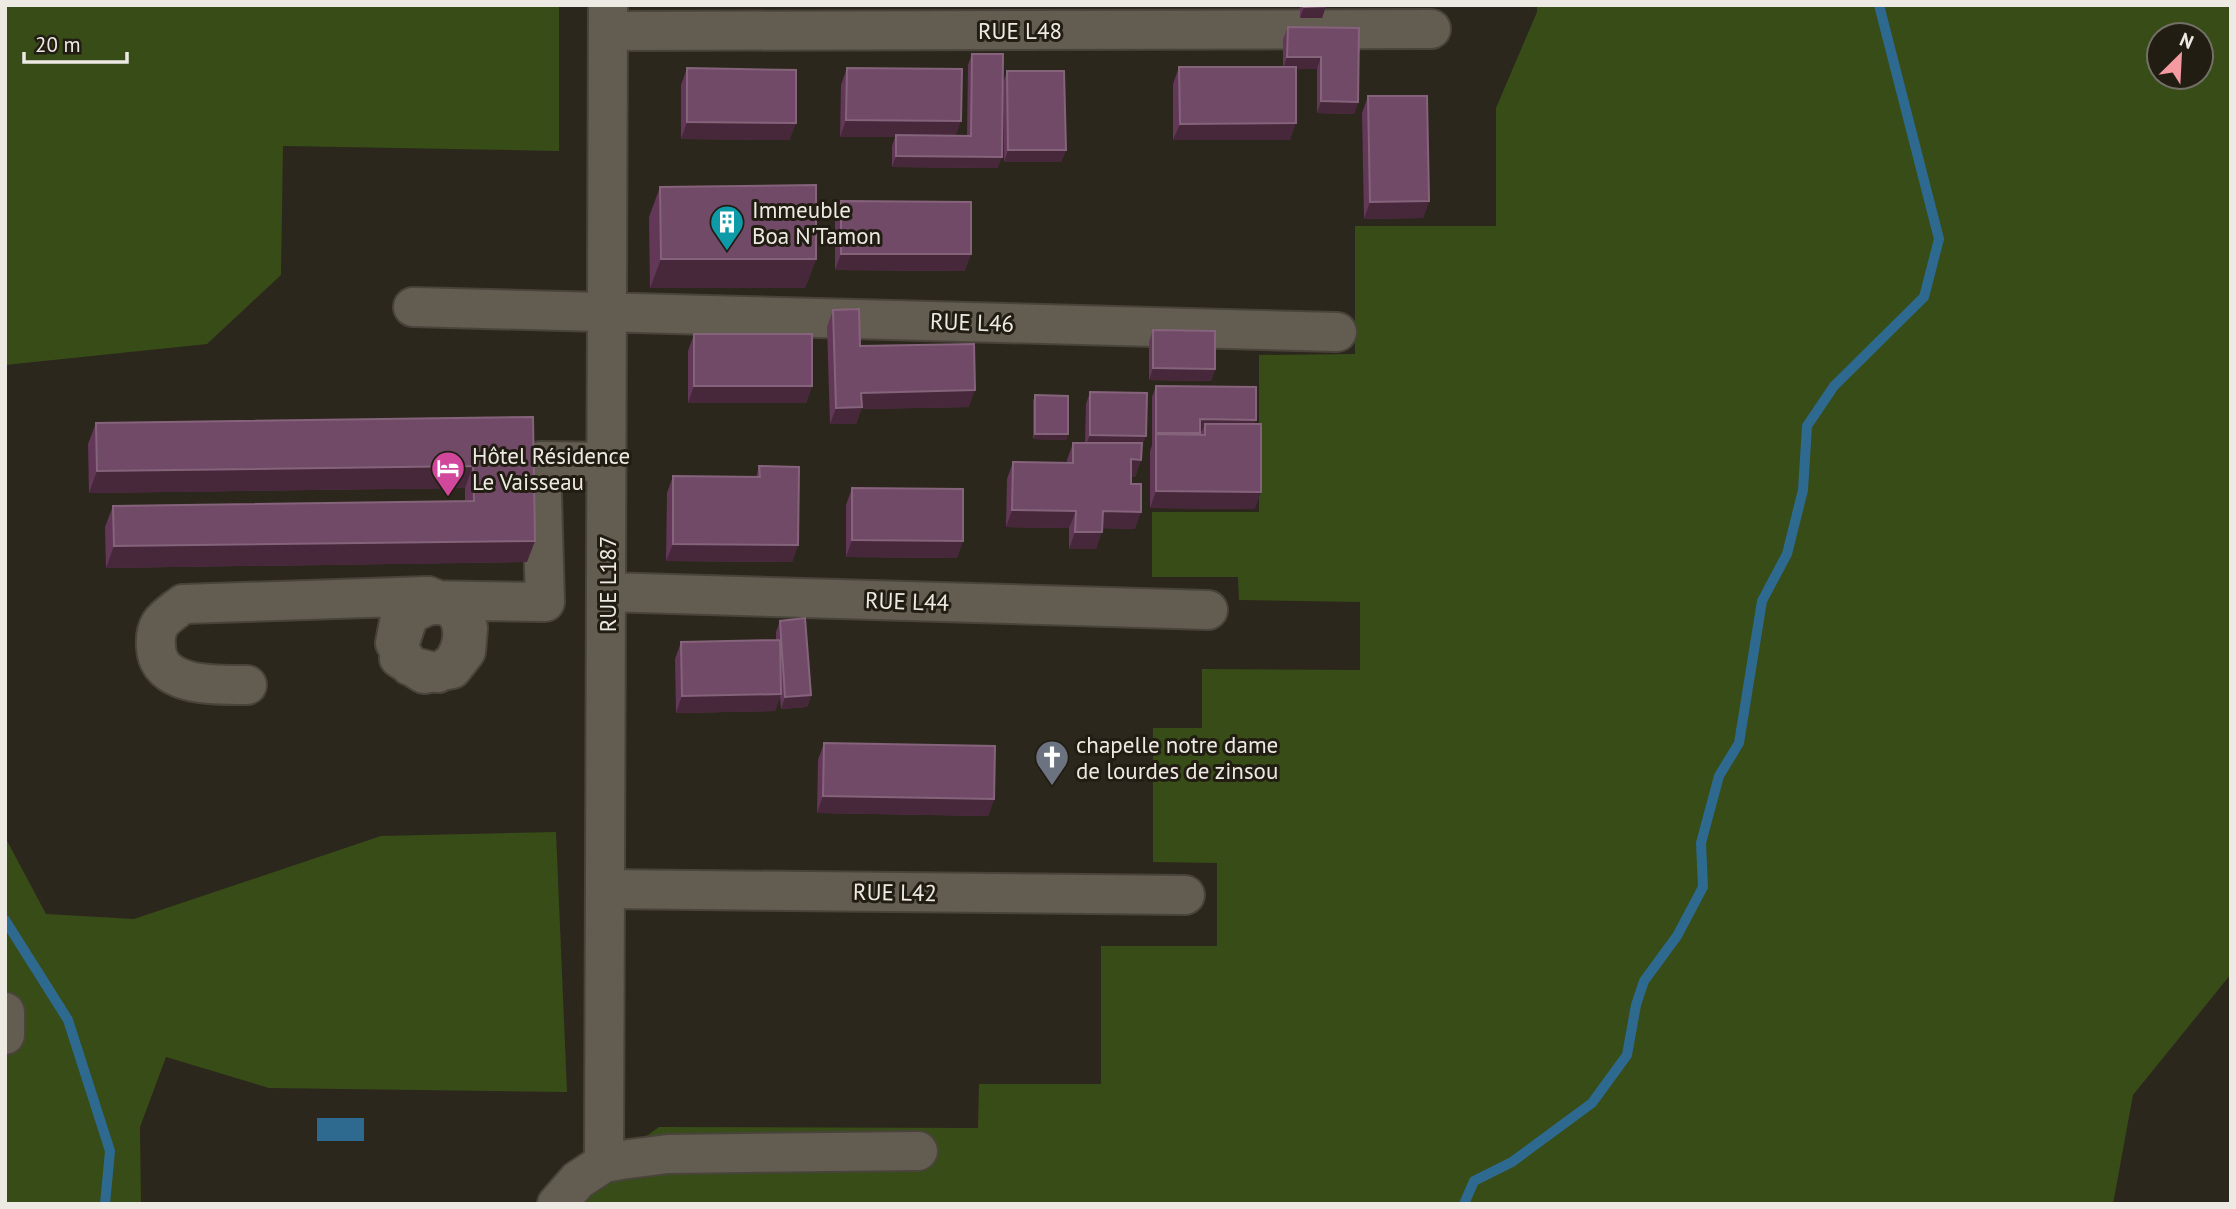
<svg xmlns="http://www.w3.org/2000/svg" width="2236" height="1209" font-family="'PT Sans',sans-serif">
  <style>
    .green { fill: #384c18; fill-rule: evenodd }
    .water { fill: #2e6990 }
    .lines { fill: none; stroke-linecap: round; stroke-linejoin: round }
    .stream { stroke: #2e6990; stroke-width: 10 }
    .minor-casing { stroke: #49443b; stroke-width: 42 }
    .minor { stroke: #635c51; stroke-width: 38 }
    .wall { fill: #623758 }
    .shaded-wall { fill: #46283a }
    .building { fill: #714a67; stroke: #85637b; stroke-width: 2 }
    .labels { text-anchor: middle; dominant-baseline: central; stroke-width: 6; stroke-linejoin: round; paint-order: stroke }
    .street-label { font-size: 23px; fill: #edeae3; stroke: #221d13 }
    .poi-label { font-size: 23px; fill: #edeae3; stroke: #221d13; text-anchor: start }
  </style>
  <rect width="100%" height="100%" fill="#2c271c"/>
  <path class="green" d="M5 5H559V151L283 146 281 275 207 344 5 365Z
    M1537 5H2231V974L2133 1095 2113 1204H559L574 1189 659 1127 978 1128 979 1084H1101V946H1217V863L1153 862V728H1202V669L1360 670V602L1239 600 1238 577H1152V512H1259V355L1355 354V226H1496V108L1537 12ZM2159 35H2201V77H2159Z
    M556 832 567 1092 269 1088 166 1057 140 1127 141 1204H5V837L46 914 134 919 381 836Z"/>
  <path class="water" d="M317 1118H364V1141H317Z"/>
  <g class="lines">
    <path class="stream" d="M5 920 68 1020 110 1151 105 1204
      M1464 1204 1474 1181 1512 1162 1592 1103 1627 1055 1636 1005 1644 981 1677 936 1703 887 1701 843 1719 776 1739 743 1762 601 1787 554 1803 490 1807 426 1834 386 1924 297 1939 239 1879 5"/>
    <g class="minor-casing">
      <path id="minor" d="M608 31 1431 29
        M413 307 1337 332
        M607 592 1208 610
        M247 685C217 685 158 688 156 647 154 622 165 618 183 604L428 596 456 607 468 628 466 651 452 669 424 674 399 658 400 642 409 615C417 611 426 605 435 605 465 603 468 639 455 659 451 665 443 669 438 673L410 666 395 643 401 612 420 600 545 602 541 461 607 462
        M605 889 1185 895
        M5 1012V1035
        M604 1163 608 5
        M557 1204 578 1180 604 1163 621 1160 668 1154 918 1151"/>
    </g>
    <use href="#minor" class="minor"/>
  </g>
  <path class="wall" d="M1300 5H1326V6L1322 18H1300Z
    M1288 27 1359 28 1358 102 1354 114 1317 113V69H1296L1290 140H1173V84L1179 67H1283V39Z
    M972 54 998 168 892 167V146L895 137H840L841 85 847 68 956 135 967 136 968 65Z
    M687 68 796 123 789 140 681 139V85Z
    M1007 71 1066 150 1061 162H1004L1003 83Z
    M1368 96 1429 201 1423 218 1364 219 1362 113Z
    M660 187 816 259 805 288H650L649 217Z
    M841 201 965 271 835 270V218Z
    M833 310 860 346 969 407 861 409 856 424H830L827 327Z
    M1153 330 1215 369 1211 381 1149 380V342Z
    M694 334 812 386 806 403H688V351Z
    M1156 386 1256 420 1254 424 1255 509 1150 508V451L1152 445V397Z
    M1090 392 1142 447 1141 460 1135 477H1131L1135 529 1102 528 1096 549H1069V528L1006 527 1007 479 1013 462 1067 463V460L1073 443H1085L1086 404Z
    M1035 395 1068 434 1066 440 1033 439V401Z
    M533 417 527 562 106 568 105 527 113 506 465 501V488L89 493 88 444 96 423Z
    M759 466 798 545 792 562 666 561 667 493 673 476 756 477Z
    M852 488 963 541 957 558 846 557V505Z
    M780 621 811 695 807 707 781 709 780 697 775 711 676 713 675 659 681 642 776 640V632Z
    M824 743 994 799 988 816 817 813 818 760Z"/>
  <path class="shaded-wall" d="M1326 6 1322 18H1300L1304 7Z
    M1287 57H1321L1317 69H1283Z
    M1321 101 1358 102 1354 114 1317 113Z
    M846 120 961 121 955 138 896 135 895 137H840Z
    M687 122 796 123 789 140 681 139Z
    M1296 123 1290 140H1173L1180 124Z
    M1008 150H1066L1061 162H1004Z
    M896 156 1002 157 998 168 892 167Z
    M1429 201 1423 218 1364 219 1370 202Z
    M841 254H971L965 271 835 270Z
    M661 259H816L805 288H650Z
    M1153 368 1215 369 1211 381 1149 380Z
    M694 386H812L806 403H688Z
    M975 390 969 407 861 409 856 424H830L836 408 861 393Z
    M1200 419 1256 420 1251 431 1205 424 1202 431H1196Z
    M1035 434H1068L1066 440 1033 439Z
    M1090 435 1146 436 1142 447H1085Z
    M1131 459 1141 460 1135 477 1125 476Z
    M473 466 465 488 89 493 97 471Z
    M1156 491 1261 492 1255 509 1150 508Z
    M1012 510 1076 511 1069 528 1006 527Z
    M1103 511 1141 512 1135 529 1096 528Z
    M1075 532H1102L1096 549H1069Z
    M852 540 963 541 957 558 846 557Z
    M535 541 527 562 106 568 114 546Z
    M673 544 798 545 792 562 666 561Z
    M781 694 775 711 676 713 682 696Z
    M811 695 807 707 781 709 785 697Z
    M823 796 994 799 988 816 817 813Z"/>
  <path class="building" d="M1304 5H1326V6L1304 7Z
    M1288 27 1359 28 1358 102 1321 101V57H1287Z
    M972 54H1003L1002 157 896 156V135L971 136Z
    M1179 67H1296V123L1180 124Z
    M687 68 796 70V123L687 122Z
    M847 68 962 69 961 121 846 120Z
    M1007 71H1064L1066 150H1008Z
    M1368 96H1427L1429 201 1370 202Z
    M816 185V259H661L660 187Z
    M841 201 971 202V254H841Z
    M859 309 860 346 974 344 975 390 861 393 862 407 836 408 833 310Z
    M1153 330 1215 331V369L1153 368Z
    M694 334H812V386H694Z
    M1156 386 1256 387V420L1200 419V433H1156Z
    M1090 392 1147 393 1146 436 1090 435Z
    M1035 395 1068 396V434H1035Z
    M533 417 535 541 114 546 113 506 474 501 473 466 97 471 96 423Z
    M1205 424H1261V492L1156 491V434L1205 435Z
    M1073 443H1142L1141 460 1131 459V484H1141V512L1103 511 1102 532H1075L1076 511 1012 510 1013 462 1073 463Z
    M759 466 799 467 798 545 673 544V476L760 477Z
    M852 488 963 489V541L852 540Z
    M805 618 811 695 785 697 780 621Z
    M780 640 781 694 682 696 681 642Z
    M824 743 995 746 994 799 823 796Z"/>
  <defs>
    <g id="building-pin" transform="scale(1.75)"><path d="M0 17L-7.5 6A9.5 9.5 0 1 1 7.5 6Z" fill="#0f9aa8" stroke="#221d13"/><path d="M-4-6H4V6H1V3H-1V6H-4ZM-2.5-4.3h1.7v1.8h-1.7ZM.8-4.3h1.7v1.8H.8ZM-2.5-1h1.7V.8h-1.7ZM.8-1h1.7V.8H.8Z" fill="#fff"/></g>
    <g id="hotel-pin" transform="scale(1.75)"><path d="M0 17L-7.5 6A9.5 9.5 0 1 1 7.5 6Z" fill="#d1479c" stroke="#221d13"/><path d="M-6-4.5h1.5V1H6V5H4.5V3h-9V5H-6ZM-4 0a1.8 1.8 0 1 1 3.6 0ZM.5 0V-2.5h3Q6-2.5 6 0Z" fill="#fff"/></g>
    <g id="church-pin" transform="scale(1.75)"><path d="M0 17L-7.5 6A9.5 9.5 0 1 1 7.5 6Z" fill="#6b7280" stroke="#221d13"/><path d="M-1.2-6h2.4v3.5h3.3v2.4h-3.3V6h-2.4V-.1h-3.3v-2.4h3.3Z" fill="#fff"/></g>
  </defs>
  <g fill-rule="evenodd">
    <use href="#building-pin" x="727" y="222"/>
    <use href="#hotel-pin" x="448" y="468"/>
    <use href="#church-pin" x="1052" y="757"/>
  </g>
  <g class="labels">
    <g class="street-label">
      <text x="1020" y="30">RUE L48</text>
      <text transform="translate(972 322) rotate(2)">RUE L46</text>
      <text transform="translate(607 584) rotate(-90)">RUE L187</text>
      <text transform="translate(907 601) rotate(2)">RUE L44</text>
      <text transform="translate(895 892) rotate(1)">RUE L42</text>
    </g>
    <g class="poi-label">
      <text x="752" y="209">Immeuble<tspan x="752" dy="26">Boa N'Tamon</tspan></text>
      <text x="472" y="455">Hôtel Résidence<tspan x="472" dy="26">Le Vaisseau</tspan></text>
      <text x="1076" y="744">chapelle notre dame<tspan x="1076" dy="26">de lourdes de zinsou</tspan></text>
    </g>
  </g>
  <rect width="2236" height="1209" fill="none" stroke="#edeae3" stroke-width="14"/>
  <g transform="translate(2180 56) rotate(24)"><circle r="33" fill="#221d13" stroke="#736f66" stroke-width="2"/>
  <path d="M0-5L12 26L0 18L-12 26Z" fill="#f49aa0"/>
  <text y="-10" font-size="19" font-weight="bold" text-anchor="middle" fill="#edeae3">N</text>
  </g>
  <path d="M24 52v10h103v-10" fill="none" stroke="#edeae3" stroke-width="3.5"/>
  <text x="35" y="52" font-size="21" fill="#edeae3" stroke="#221d13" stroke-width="5" paint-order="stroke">20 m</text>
</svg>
